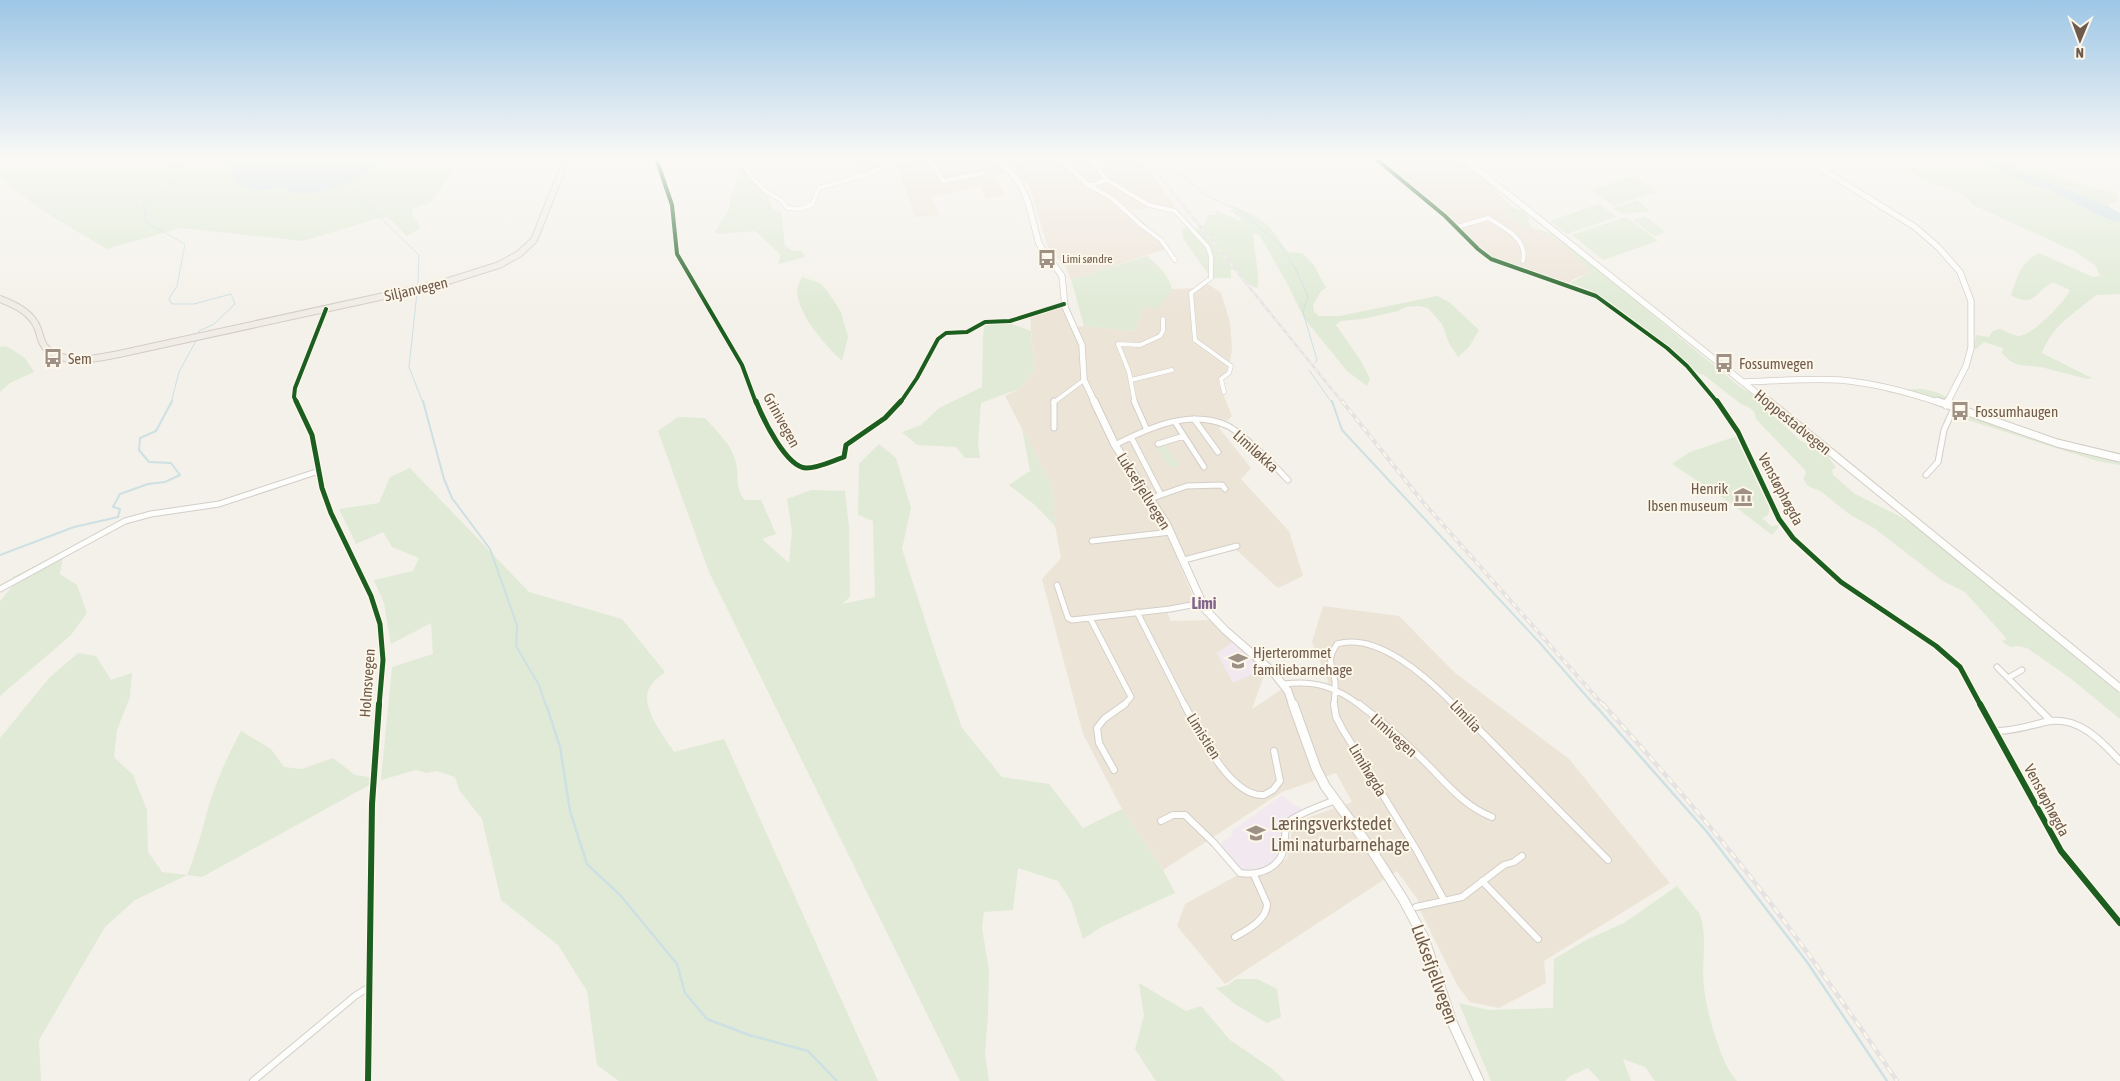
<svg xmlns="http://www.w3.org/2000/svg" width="2120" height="1081" font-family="'Asap Condensed',sans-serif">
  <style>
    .residential { fill: #ede4d8 }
    .education { fill: #f1e8f0 }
    .green { fill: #e0ead6 }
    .water { fill: #cde0e3 }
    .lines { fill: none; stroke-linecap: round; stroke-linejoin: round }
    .stream-far2 { stroke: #cde0e3; stroke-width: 1 }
    .stream-far1 { stroke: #cde0e3; stroke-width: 2 }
    .stream { stroke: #cde0e3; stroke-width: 2.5 }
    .street-far2-casing { stroke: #d3cec8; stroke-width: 5 }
    .street-far1-casing { stroke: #d3cec8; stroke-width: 7 }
    .street-casing { stroke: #d3cec8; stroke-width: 8 }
    .secondary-far2-casing { stroke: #d2cdc5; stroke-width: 7 }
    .secondary-far1-casing { stroke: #d2cdc5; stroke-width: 9 }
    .secondary-casing { stroke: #d2cdc5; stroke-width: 11 }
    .primary-casing { stroke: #d3cdc7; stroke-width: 8 }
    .street-far2 { stroke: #fdfdfc; stroke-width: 4 }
    .street-far1 { stroke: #fdfdfc; stroke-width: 5 }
    .street { stroke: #fdfdfc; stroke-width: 6 }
    .secondary-far2 { stroke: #fdfdfc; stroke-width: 5.5 }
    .secondary-far1 { stroke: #fdfdfc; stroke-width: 7 }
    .secondary { stroke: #fdfdfc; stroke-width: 9 }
    .primary { stroke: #f0ede6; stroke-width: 6 }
    .rail-far2-casing { stroke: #e4e2e3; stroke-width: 2.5 }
    .rail-far1-casing { stroke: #e4e2e3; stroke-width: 4 }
    .rail-casing { stroke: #e4e2e3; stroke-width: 4.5 }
    .rail-far2 { stroke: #fdf7ea; stroke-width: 1; stroke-dasharray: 4.5; stroke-linecap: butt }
    .rail-far1 { stroke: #fdf7ea; stroke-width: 2; stroke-dasharray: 5.5; stroke-linecap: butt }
    .rail { stroke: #fdf7ea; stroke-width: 2.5; stroke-dasharray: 7; stroke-linecap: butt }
    .cycleway-far2-casing { stroke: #fdf7ea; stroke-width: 6 }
    .cycleway-far1-casing { stroke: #fdf7ea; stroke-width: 8 }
    .cycleway-casing { stroke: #fdf7ea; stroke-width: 9 }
    .cycleway-far2 { stroke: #1b5e20; stroke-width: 4 }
    .cycleway-far1 { stroke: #1b5e20; stroke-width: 5 }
    .cycleway { stroke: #1b5e20; stroke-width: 6 }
    .labels { text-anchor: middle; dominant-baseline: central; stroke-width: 4; stroke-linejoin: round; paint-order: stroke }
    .far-poi-label { font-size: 12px; fill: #6f5b4d; stroke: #fdf7ea; text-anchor: start }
    .street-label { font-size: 15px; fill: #6f5b4d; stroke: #fdf7ea }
    .poi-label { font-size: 15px; fill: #6f5b4d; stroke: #fdf7ea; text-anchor: start }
    .neighbourhood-label { font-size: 16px; font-weight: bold; fill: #81658b; stroke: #fdf7ea }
    .near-poi-label { font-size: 18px; fill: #6f5b4d; stroke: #fdf7ea; text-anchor: start }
    .near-street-label { font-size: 18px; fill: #6f5b4d; stroke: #fdf7ea }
  </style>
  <rect width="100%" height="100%" fill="#f4f1ea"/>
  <path class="residential" d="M859 158H1140L1175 205 1173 210 1155 207 1131 210 1153 232 1166 249 1094 272 1089 275 1071 279 1065 266 1048 248 1030 188 1011 164 1001 168 1006 172 993 176 1000 183 1004 196 986 199 980 187 931 197 940 215 915 217 896 164 860 177 852 163Z
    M1377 158H1457L1478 170 1505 201 1514 208 1506 209 1507 214 1524 227 1554 236 1593 272 1574 279 1570 283 1496 260 1487 255Z
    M1207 283 1221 293 1230 322 1232 348 1229 368 1219 384 1232 416 1219 428 1251 468 1241 479 1289 531 1303 576 1278 588 1231 545 1178 561 1195 601 1165 607 1171 621 1212 620 1266 670 1252 709 1291 683 1312 682 1326 689 1328 681 1312 642 1323 606 1399 616 1454 672 1569 759 1670 883 1544 961 1546 983 1499 1008 1470 1002 1457 985 1420 910 1418 900 1397 871 1225 984 1177 926 1185 904 1236 876H1263L1287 858 1293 823 1352 802 1336 773 1282 792 1163 870 1122 809 1083 734 1042 579 1061 558 1055 526 1052 487 1005 396 1019 389 1034 371 1030 316 1062 305 1070 328 1084 326 1135 331 1143 307H1160L1172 289 1197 288Z"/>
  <path class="education" d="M1234 641 1263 669 1233 683 1217 653Z
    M1282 795 1292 804 1305 810 1286 819 1281 829V840L1277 857 1271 863 1253 872H1245L1239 869 1222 848 1221 843 1233 835 1231 832Z"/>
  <path class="green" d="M0 158H462L430 203 413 208 412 216 419 223V229L407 236 388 217 376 219 303 241 181 228 107 249C70 227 31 206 0 177Z
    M727 158H737L765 189 773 209 781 212 785 245 793 251H802L805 257 778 264 781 255 755 231 720 234 715 232 729 209 730 199 739 174Z
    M1896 158H1972L2032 185 2049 190 2107 219 2120 222V294L2096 295C2073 315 2054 323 2042 353L2092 378 2087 379 2041 367 2019 365 2010 361 2002 353 2003 348 1984 342 1976 349 1974 348 1976 335 1989 337 1993 331 2000 329C2005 331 2012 335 2018 336 2031 337 2065 302 2070 290L2053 282C2033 293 2035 308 2011 295 2017 278 2021 261 2039 253L2093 277 2100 276 2095 265 2076 252 1973 205 1963 194 1920 179Z
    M1992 158H2018L2067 181 2116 193 2118 201 2108 206 2006 165Z
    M1634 176 1656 192 1614 206 1592 190Z
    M1637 200 1650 211 1623 214 1612 208Z
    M1599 204 1616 217 1567 234 1550 221Z
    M1234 208C1266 215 1271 230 1288 252L1302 253 1314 265 1326 288 1321 291 1313 305 1314 312 1319 316H1340L1437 296 1449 302 1479 330 1469 347 1458 357 1449 343 1442 324 1428 308 1419 306 1406 307 1398 311 1362 319 1341 321 1336 325 1361 361 1370 379 1367 386 1347 371 1304 318 1287 283 1260 236 1253 233C1253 249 1261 276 1257 288L1250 285 1236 270 1231 269V278H1211L1183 238 1182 229 1189 227 1197 229 1205 224 1208 215H1215L1217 211 1240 221 1241 218 1231 211Z
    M1514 208 1524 211 1530 218 1528 222 1532 228 1554 234 1740 387 1751 393 1757 401 1801 441 1825 453 1836 467 1832 470 1833 475 1855 494 1903 518 1917 527 2120 694V719L2070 678 2027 648 2018 646 2010 647 2002 641 2007 639 1965 592 1943 581 1874 528 1849 514 1822 492 1808 486 1803 479 1806 473 1805 470 1756 419 1755 413 1750 408 1741 404 1704 375 1693 371 1652 335 1608 301 1590 290 1570 283 1592 272 1554 236 1524 227 1504 211 1506 209Z
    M1645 216 1666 232 1654 236 1633 220Z
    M1626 217 1658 241 1603 260 1572 235Z
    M1147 256C1157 264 1169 276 1172 289L1160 308 1143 307 1135 331 1084 326 1071 279 1089 275 1094 272Z
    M802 277 820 283 828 292 841 312 848 337 842 361C825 345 796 313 797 288 798 285 801 280 802 277Z
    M985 322H1006L1031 331 1034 371 1019 389 981 403 978 444 980 458H965L956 447 917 445 902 432 921 425 939 408 982 387 983 336Z
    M6 346 25 358 34 372 10 383 0 392V347Z
    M1922 389C1934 391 1944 393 1952 403L2085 448 2120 454V465L2097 461 1958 417C1942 400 1909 397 1887 392V390Z
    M678 417 705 418C715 430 731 444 735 459 740 474 734 488 745 500H761L776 534 762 539 789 563 792 531 787 499 811 490 845 491 849 527 850 597 842 604 875 597 873 521 858 515 859 464 879 444 896 458 911 508 902 549 934 648 962 728 1002 777 1049 784 1083 828 1122 809 1163 870 1175 893 1101 927 1083 939 1071 901 1058 881 1018 868 1013 910 984 912 982 928 989 970 988 1015 985 1054 989 1081H960L709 572 658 431Z
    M1022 428 1052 487 1055 526 1035 505 1009 485 1030 471Z
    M1734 437 1738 438 1771 505 1768 515 1762 518 1771 526 1780 525 1772 535 1729 502 1672 464 1690 452Z
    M1164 443 1179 466 1170 468 1156 446Z
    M410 468 529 592 622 619 665 672C661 676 654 680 651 685 637 704 664 736 674 752L724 739 878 1081H619L597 1065 587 991 558 945 501 900 482 819 459 790 455 777 437 771 426 773 416 770 381 780 392 667 433 654 431 623 391 644 384 603 374 580 413 571 419 558 392 547 383 532 356 544 339 509 379 503 390 477Z
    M63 557 60 574 77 585 87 613 71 635 0 696V601L15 583 13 577 49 559Z
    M78 653 96 656 111 680 132 673 130 697 117 730 114 757 133 775 147 810 148 852 162 872 187 875C197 852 202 829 209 805 217 779 228 755 241 731L271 749 284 767 302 769 333 758 355 775 369 777 373 783 202 877 187 875 135 900 105 927 39 1040 41 1081H0V738L50 677Z
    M1677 886 1700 914C1708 939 1701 962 1704 987 1706 1009 1721 1066 1737 1081H1655L1645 1067 1623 1059 1631 1081H1600L1588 1068 1570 1076 1565 1081H1491L1459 1003 1488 1010 1553 1008 1554 959 1588 939 1624 923Z
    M1236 979H1257L1277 989 1281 1017 1267 1023 1235 1004 1216 988 1228 985Z
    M1139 983 1186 1011 1201 1006 1230 1040 1271 1068 1285 1081H1156L1135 1049 1144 1016Z"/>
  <path class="water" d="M225 158H381C375 172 339 186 325 191 314 194 300 192 289 193L284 187 256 191 234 182 231 164Z
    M1972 158H1992L2006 165 2108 206 2120 213V222L2107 219 2049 190 2032 185Z"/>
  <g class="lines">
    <path class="stream-far2" d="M175 158 168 163 172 168 182 167V174L160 196 143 205 146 222 185 244 177 286 169 299 172 304H194L231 294 235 304 214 324 199 331 198 335
      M1160 158 1206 195 1226 205 1237 208 1281 246 1295 268 1308 296 1303 312 1317 360 1315 363
      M349 181 356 194 419 255 418 283
      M417 293 409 367 423 403
      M1309 370 1332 403
      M171 403 179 372 197 339"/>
    <path class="stream-far1" d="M423 401 444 479 452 498 490 549 517 625 516 646 539 685 546 706
      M1332 401 1342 430 1539 642 1595 706
      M0 555 74 527 118 517 120 509 113 507 120 494 148 484 165 482 180 475 171 463 149 462 139 450 140 438 156 431 172 401"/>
    <path class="stream" d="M546 704 560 747 570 811 587 864 621 896 677 964 685 993 707 1019 749 1035 808 1051 837 1081
      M1594 704 1707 832 1807 962 1887 1081"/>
    <g class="street-far2-casing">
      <path id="street-far2" d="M656 158 672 205 677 254 742 365 756 403
        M738 158C746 170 755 182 766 191 776 199 780 196 787 208L800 209 812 205 819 188 865 175 906 158
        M929 158 943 181 984 173
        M1060 158 1087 184 1113 199 1141 225 1161 240 1175 260
        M1090 158 1107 180 1149 205 1175 211 1208 247 1211 257V278L1191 293 1195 340 1231 366 1229 373 1221 379 1224 392
        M1375 158 1445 216 1478 249 1491 259 1596 296 1667 348 1687 366 1718 403
        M1089 186 1107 180
        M1457 227 1488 218C1504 228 1528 239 1523 261
        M1131 380 1172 370
        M297 403 294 397 295 388 326 309
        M900 403 917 378 938 339 946 333 967 332 985 322 1010 321 1064 304
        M1053 403 1084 380
        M1135 403 1129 372 1118 344 1140 345 1160 336 1163 331V319"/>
    </g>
    <g class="street-far1-casing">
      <path id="street-far1" d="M296 401 312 435 322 488 331 513 371 596 380 624 383 660 379 706
        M756 401C763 419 786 467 806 468 819 468 832 461 844 457L846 445 885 418 901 401
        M1054 401V428
        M1134 401 1147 430
        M1717 401 1738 432 1779 519 1793 538 1841 582 1936 646 1960 667 1981 706
        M1194 419 1218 452
        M1175 422 1204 467
        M1131 437 1161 495 1150 499
        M1158 444 1184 436
        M1115 445C1148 428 1191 408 1228 426 1242 433 1276 467 1288 480
        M1926 475 1938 462 1944 430 1954 408
        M1161 495 1187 486 1222 485 1225 489
        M1092 541 1171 532
        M1184 560 1237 546
        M1057 585 1068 618 1072 620 1170 609 1202 603
        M0 589 125 521 151 514 219 504 319 471
        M1137 612 1185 706
        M1090 618 1131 697 1123 706
        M1997 667 2036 706
        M2008 678 2022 670
        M1284 684C1315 680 1336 687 1361 706
        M1334 706C1334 698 1336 690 1335 682 1333 663 1325 663 1337 644 1378 632 1429 679 1455 706"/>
    </g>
    <g class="street-casing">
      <path id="street" d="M1184 704C1198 730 1230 798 1264 795L1273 790 1280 781 1274 751
        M1334 704 1336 717 1343 730 1416 849 1444 900
        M1359 704C1383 722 1405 742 1426 763 1447 784 1464 806 1492 817
        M1454 704 1608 860
        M1980 704 2061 851 2120 923
        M2034 704 2051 721
        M1996 731C2014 731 2028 726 2045 722 2077 715 2100 739 2120 761
        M1114 770 1099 743 1097 728 1104 719 1125 704
        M1161 821 1173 815H1185L1214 843 1240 873C1258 876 1279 869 1284 849 1286 840 1283 830 1289 822 1296 814 1324 805 1335 800
        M1482 881 1538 939
        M1416 907 1462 897 1504 865 1514 862 1522 856
        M1235 937C1247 930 1267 920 1267 904L1254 875
        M253 1081 355 996 366 989H370
        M368 1081 372 804 379 704"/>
    </g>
    <g class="secondary-far2-casing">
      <path id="secondary-far2" d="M994 158 1007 168 1020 184 1028 202 1039 244 1062 276 1065 307 1082 345 1084 380 1095 403
        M1463 158 1769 403
        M1804 158 1915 227 1938 247 1960 272 1971 301V348L1966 366 1947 403
        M1744 382C1776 381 1808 378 1840 380 1874 383 1908 392 1940 403"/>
    </g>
    <g class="secondary-far1-casing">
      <path id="secondary-far1" d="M1094 401 1115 445 1167 525 1205 609 1225 630 1272 671 1288 691 1293 706
        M1768 401 2120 688
        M1937 401 2057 443 2120 458
        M1946 405 1948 401"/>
    </g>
    <g class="secondary-casing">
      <path id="secondary" d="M1293 704 1316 768 1325 786 1371 849 1403 899 1424 938 1452 1022 1479 1081"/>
    </g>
    <g class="primary-casing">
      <path id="primary" d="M0 299C16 305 32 313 38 329 40 335 41 342 45 347 63 367 97 358 119 354L439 284 499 265 519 254 534 240 567 158"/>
    </g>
    <use href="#street-far2" class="street-far2"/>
    <use href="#street-far1" class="street-far1"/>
    <use href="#street" class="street"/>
    <use href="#secondary-far2" class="secondary-far2"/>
    <use href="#secondary-far1" class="secondary-far1"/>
    <use href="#secondary" class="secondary"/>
    <use href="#primary" class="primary"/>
    <g class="rail-far2-casing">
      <path id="rail-far2" d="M1145 158 1343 403"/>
    </g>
    <g class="rail-far1-casing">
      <path id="rail-far1" d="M1342 401 1422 501 1604 706"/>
    </g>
    <g class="rail-casing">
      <path id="rail" d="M1603 704C1648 755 1694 806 1737 860 1794 931 1846 1006 1897 1081"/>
    </g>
    <use href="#rail-far2" class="rail-far2"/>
    <use href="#rail-far1" class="rail-far1"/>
    <use href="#rail" class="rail"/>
    <g class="cycleway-far2-casing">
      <path id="cycleway-far2" d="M656 158 672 205 677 254 742 365 756 403
        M1375 158 1445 216 1478 249 1491 259 1596 296 1667 348 1687 366 1718 403
        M297 403 294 397 295 388 326 309
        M900 403 917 378 938 339 946 333 967 332 985 322 1010 321 1064 304"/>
    </g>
    <g class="cycleway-far1-casing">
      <path id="cycleway-far1" d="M296 401 312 435 322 488 331 513 371 596 380 624 383 660 379 706
        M756 401C763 419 786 467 806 468 819 468 832 461 844 457L846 445 885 418 901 401
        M1717 401 1738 432 1779 519 1793 538 1841 582 1936 646 1960 667 1981 706"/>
    </g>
    <g class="cycleway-casing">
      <path id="cycleway" d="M1980 704 2061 851 2120 923
        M368 1081 372 804 379 704"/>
    </g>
    <use href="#cycleway-far2" class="cycleway-far2"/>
    <use href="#cycleway-far1" class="cycleway-far1"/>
    <use href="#cycleway" class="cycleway"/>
  </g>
  <linearGradient id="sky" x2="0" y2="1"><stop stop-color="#9dc6e6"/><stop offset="0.51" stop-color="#faf9f6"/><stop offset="1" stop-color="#faf9f6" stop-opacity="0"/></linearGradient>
  <rect width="2120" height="309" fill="url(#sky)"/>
  <defs>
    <g id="bus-bare" transform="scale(1.5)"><path d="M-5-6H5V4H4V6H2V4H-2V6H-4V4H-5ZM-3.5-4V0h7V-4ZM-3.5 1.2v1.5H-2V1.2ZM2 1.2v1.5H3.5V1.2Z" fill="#9e9084" stroke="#fdf7ea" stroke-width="2.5" paint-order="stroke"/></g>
    <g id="museum-bare" transform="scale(1.5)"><path d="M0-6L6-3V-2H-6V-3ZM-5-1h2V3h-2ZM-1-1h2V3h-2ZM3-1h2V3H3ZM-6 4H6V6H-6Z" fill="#9e9084" stroke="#fdf7ea" stroke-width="2.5" paint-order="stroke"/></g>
    <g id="school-bare" transform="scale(1.5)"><path d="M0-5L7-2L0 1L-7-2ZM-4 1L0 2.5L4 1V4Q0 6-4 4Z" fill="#9e9084" stroke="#fdf7ea" stroke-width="2.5" paint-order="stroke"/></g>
  </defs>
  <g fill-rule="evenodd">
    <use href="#bus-bare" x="1047" y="259"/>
    <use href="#bus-bare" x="53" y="358"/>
    <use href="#bus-bare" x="1724" y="363"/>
    <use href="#bus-bare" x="1960" y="411"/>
    <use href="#museum-bare" x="1743" y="497"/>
    <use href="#school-bare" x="1238" y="661"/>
    <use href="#school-bare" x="1256" y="833"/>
  </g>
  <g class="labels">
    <g class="far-poi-label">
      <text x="1062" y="259">Limi søndre</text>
    </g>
    <g class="street-label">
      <text transform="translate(416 289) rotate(-13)">Siljanvegen</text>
      <text transform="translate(782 420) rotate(61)">Grinivegen</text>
      <text transform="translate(1793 422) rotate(39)">Hoppestadvegen</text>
      <text transform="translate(1256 451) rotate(42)">Limiløkka</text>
      <text transform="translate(1781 489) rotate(62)">Venstøphøgda</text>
      <text transform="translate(1144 491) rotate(58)">Luksefjellvegen</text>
      <text transform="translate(367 683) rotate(-86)">Holmsvegen</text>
      <text transform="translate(1466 716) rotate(46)">Limilia</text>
      <text transform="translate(1394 735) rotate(42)">Limivegen</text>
      <text transform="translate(1204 736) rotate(58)">Limistien</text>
      <text transform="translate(1368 770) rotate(59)">Limihøgda</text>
      <text transform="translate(2047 800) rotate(62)">Venstøphøgda</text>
    </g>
    <g class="poi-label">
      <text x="68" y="358">Sem</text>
      <text x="1739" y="363">Fossumvegen</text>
      <text x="1975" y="411">Fossumhaugen</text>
      <text x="1728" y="488" text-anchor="end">Henrik<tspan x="1728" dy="17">Ibsen museum</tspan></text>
      <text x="1253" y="652">Hjerterommet<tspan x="1253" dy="17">familiebarnehage</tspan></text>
    </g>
    <g class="neighbourhood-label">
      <text x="1204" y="603">Limi</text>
    </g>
    <g class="near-poi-label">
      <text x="1271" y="823">Læringsverkstedet<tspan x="1271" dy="21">Limi naturbarnehage</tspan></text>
    </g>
    <g class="near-street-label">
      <text transform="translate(1435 974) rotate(70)">Luksefjellvegen</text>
    </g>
  </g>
  <g transform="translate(2080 40) rotate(181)" stroke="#fdf7ea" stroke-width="4" paint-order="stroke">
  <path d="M0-4L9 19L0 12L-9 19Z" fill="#6f5b4d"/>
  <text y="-8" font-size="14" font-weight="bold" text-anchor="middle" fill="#6f5b4d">N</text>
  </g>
</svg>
